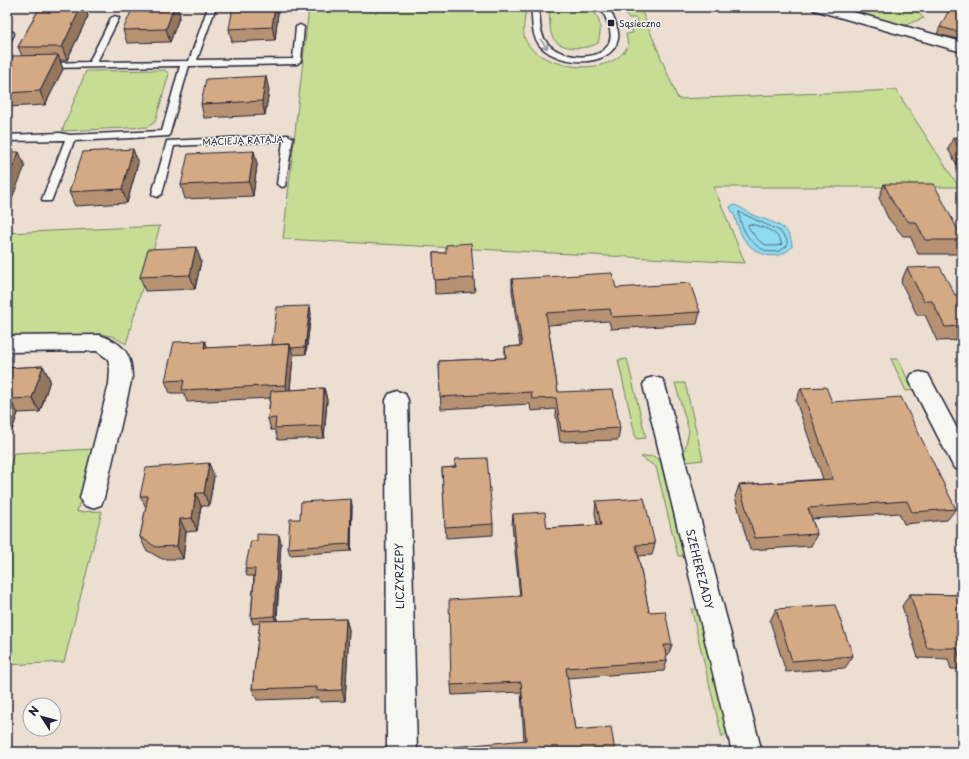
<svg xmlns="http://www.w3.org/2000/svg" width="969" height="759" font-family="'Playpen Sans',sans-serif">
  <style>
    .green { fill: #c6dd93; stroke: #748067 }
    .water { fill: #90dbf0; stroke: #6491a8 }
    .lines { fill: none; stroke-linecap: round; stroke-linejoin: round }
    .shore { stroke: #4e6c83; stroke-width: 1 }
    .lane-casing { stroke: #22223b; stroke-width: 3 }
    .street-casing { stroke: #22223b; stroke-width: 3 }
    .lane { fill: #f6f6f2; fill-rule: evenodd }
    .street { fill: #f6f6f2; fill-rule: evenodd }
    .wall { fill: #b69272; stroke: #22223b }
    .shaded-wall { fill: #94775d; stroke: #22223b }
    .building { fill: #d4aa85; stroke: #22223b }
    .oneway { stroke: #9797a0 }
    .poi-dot { fill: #22223b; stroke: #f6f6f2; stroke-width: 1.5 }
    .labels { text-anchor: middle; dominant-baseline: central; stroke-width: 3; stroke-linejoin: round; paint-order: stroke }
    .far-poi-label { font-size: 9px; fill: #22223b; stroke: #f6f6f2; text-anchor: start }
    .far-street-label { font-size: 9px; fill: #22223b; stroke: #f6f6f2 }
    .street-label { font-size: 11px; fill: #22223b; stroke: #f6f6f2 }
  </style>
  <rect width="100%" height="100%" fill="#ecdfd1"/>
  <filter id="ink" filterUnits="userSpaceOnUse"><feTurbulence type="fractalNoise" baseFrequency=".025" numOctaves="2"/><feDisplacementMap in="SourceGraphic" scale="8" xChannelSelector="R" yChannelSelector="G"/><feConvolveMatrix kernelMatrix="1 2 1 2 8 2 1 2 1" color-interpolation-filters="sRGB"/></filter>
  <g filter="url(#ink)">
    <path class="green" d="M309,7H523L526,9C525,17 522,32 525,39C537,69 613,80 628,45L626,34L633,33L631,26H639L636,18H628L626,13H619L618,7H640L678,99L896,90L959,187H714L745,263L283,239Z
      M549,7H591C601,20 602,28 598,43C587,50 558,51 552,36C549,28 550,16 549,7Z
      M831,7H912L924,18L900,27Z
      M165,70L169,74L155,122L148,127L62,131L86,71Z
      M160,226L126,344L112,336L99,334L7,338V233Z
      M627,359L646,438L636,439L618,360Z
      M891,359H898L913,390L906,391Z
      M675,383H685L703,460L687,462L684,453L689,431Z
      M94,449L77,512L102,511L64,662L7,665V474L14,453Z
      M653,456L660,460L685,556H678L656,467L641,457Z
      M691,608L700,612L728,731L722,737Z"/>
    <path class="water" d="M733,205C741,206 746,212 753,215C769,222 792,224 792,247C775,264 753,254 742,236C738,229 737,222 734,215C733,212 731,211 730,207Z"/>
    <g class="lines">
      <path class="shore" d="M739,212L780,231L787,240V246C785,247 782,250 779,251C758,257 739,230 739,212Z
        M749,224C763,227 777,230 782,244C766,251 755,239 748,226Z"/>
      <g class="lane-casing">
        <path id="lane" d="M208,7H216L197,60L293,59L296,27L300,25L304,27L301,61L297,64L189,66L169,136L74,141L52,199L51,201H43L42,199L65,140L7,141V135L60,133L70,135L162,131L180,66L46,68L43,67L42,65L43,63L89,62L111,18L115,16L119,18L97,62L189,61Z
          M531,7H539C540,18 539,31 545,40C556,59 604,65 610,40C613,29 604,16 601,7H609C612,16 620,29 618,39C611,71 552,65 538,43C531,33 533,19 531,7Z
          M7,32H13L14,34L10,42H7Z
          M288,135L293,138L285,186L282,187L277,184L283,141L174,146L162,194L157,197L152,194L167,141Z"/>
      </g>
      <g class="street-casing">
        <path id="street" d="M812,7H835L962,42V52L814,10Z
          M99,335C121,342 132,352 132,377L104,498L101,505L92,508L83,505L80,498L109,384L110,370L108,359L97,351L7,352V336Z
          M920,372L928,374L962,438V471L954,468L909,380L912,374Z
          M654,377L662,379L665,385L762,752H732L643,385L646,379Z
          M397,391L405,394L408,400L417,752H387L386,400L389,394Z"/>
      </g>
      <use href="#lane" class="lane"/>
      <use href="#street" class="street"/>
    </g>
    <path class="wall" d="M40,7H85L88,16L67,60H60L63,69L45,105L7,107V67L22,56L18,47Z
      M962,7V40L937,34L940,27Z
      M278,13L275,40L232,42L229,29Z
      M180,15L170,42L127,43L123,30Z
      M269,90L265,115L204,118L201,104Z
      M953,138H962V174L948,149Z
      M254,151L257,165L253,196L185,199L181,185Z
      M138,163L127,203L75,206L69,192Z
      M884,184L962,240V242L956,254H918L910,236H903L888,218L879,198Z
      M433,253H446L474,278L475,292L435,294Z
      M201,261L195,289L145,291L140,277Z
      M907,268L955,295H962V340L937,341L925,315H917L901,282Z
      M512,279L616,288L700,312L697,324L611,329L609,321L548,325L558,392L620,428L618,440L560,442L555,409L531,411L530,404L441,409L439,361L505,358V347L520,346L512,291Z
      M311,313L306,354L292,355L293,357L290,390L324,388L327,400L324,438L278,440L275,430H271L268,419L270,398L187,402L184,393H170L165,381L205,341L208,348L272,345Z
      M43,366L50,380L40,412L18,413L12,430L7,431V368Z
      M801,388L832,402L956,509L947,520L904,524L899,513L812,519L817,534L811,546L750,550L735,497L739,485L823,479L796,401Z
      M455,459L493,524V535L446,538L442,468L455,467Z
      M214,476L209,506H201L197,531L186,532L183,559H162L146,550L140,537L146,507L140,496Z
      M596,501L655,544L652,555L638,556L649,612L672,645L668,655H666L667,661L664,671L567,678L575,730L524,740L521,692L452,695L451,685L520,596L512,525L513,514L547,528L597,525L595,513Z
      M352,505L351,551L290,555L288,548L300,519Z
      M281,542L277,621L346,619L349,630L345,701L320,702L319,698L257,700L252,689L260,623L253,624L251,618L254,576H247L245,569Z
      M910,594L962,595V669H951L948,659L918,658L902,606Z
      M776,609L853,656L845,668L786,672L770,621Z"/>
    <path class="shaded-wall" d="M81,7H85L88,16L67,60L62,47Z
      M174,7H177L180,15L170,42L166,29Z
      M275,7H277L278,13L275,40L272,27Z
      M58,55L63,69L45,105L40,91Z
      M266,76L269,90L265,115L262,101Z
      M133,149L138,163L127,203L122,189Z
      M254,151L257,165L253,196L249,182Z
      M19,152L25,166L9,206L7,202V180Z
      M196,247L201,261L195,289L190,275Z
      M310,306L311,313L306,354L305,347Z
      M205,341L209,353L204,348Z
      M290,344L293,357L289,398L286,385Z
      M43,366L50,380L40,412L32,398Z
      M324,388L327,400L324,438L322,426Z
      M9,399L18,413L12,430L7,423V406Z
      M209,463L214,476L209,506L204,493Z
      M196,493L201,506L197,531L192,518Z
      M351,499L352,505L351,551L350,544Z
      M180,519L186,532L183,559L177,546Z
      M279,535L281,542L276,622L274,616Z
      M346,619L349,630L345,701L342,690Z"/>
    <path class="building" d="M40,7H81L62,47H18Z
      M133,7H174L166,29L123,30Z
      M233,7H275L272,27L229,29Z
      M953,7H962V33L940,27L948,12Z
      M58,55L40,91L7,93V67L13,56Z
      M266,76L262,101L201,104L206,79Z
      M953,138H962V153Z
      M133,149L122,189L69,192L83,152Z
      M254,151L249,182L181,185L188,154Z
      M7,152H19L7,180Z
      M884,184H934L962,238V240H925L916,222H909L894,204Z
      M471,243L474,278L434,280L433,253H446V245Z
      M196,247L190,275L140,277L148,249Z
      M940,267L955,295H962V326L945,327L932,301H924L907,268Z
      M612,273L616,288L690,283L700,312L612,317L610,309L546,313L558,392L613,390L620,428L561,431L556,398L532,399L531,392L440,397L439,361L506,358L505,347L522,346L512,279Z
      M310,306L305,347L291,348L290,344L272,345L277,307Z
      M205,341L204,348L290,344L286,385L182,390L184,380L165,381L174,342Z
      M43,366L32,398L9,399L7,406V368Z
      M826,387L832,402L901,397L956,509L912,512L907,501L808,508L817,534L755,538L739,485L833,479L801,388Z
      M324,388L322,426L275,428L276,418L268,419L271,391Z
      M487,458L493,524L445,527L442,468L456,467L455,459Z
      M209,463L204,493H196L192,518L180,519L177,546L156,547L140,537L148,496H140L146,468Z
      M644,498L655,544L636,545L649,612L665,611L672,645H664L667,661L566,668L575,730L611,727L615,752H453V747L526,740L521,682L451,685L449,600L521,596L513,514L545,512L547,528L601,525L596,501Z
      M351,499L350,544L288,548L290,519H300L301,502Z
      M257,534L279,535L274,616L251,618L255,569H245L251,541H257Z
      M910,594L962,595V658H960L957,648H927Z
      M835,605L853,656L792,661L776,609Z
      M346,619L342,690L317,691V687L252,689L260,621Z"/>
    <defs><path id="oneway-shaft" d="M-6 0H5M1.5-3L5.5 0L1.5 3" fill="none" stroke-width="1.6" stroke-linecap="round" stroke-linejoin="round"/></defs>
    <use class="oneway" href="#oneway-shaft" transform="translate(544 44) rotate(52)"/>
  </g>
  <rect class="poi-dot" x="607" y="19" width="8" height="8" rx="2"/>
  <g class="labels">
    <g class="far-poi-label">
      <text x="619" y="23">Sąsieczno</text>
    </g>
    <g class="far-street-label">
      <text transform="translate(243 140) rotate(-2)">MACIEJA RATAJA</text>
    </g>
    <g class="street-label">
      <text transform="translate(700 569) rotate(76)">SZEHEREZADY</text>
      <text transform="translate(399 576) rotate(-91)">LICZYRZEPY</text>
    </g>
  </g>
  <rect width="969" height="759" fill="none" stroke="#f6f6f2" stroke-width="24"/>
  <rect x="12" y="12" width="945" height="735" fill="none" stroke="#22223b" stroke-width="1.5" filter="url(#ink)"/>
  <g transform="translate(42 717) rotate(306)"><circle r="19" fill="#f6f6f2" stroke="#a1a1a9"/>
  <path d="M0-3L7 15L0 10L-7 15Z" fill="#22223b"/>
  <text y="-6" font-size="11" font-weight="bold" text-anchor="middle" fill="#22223b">N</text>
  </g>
</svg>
